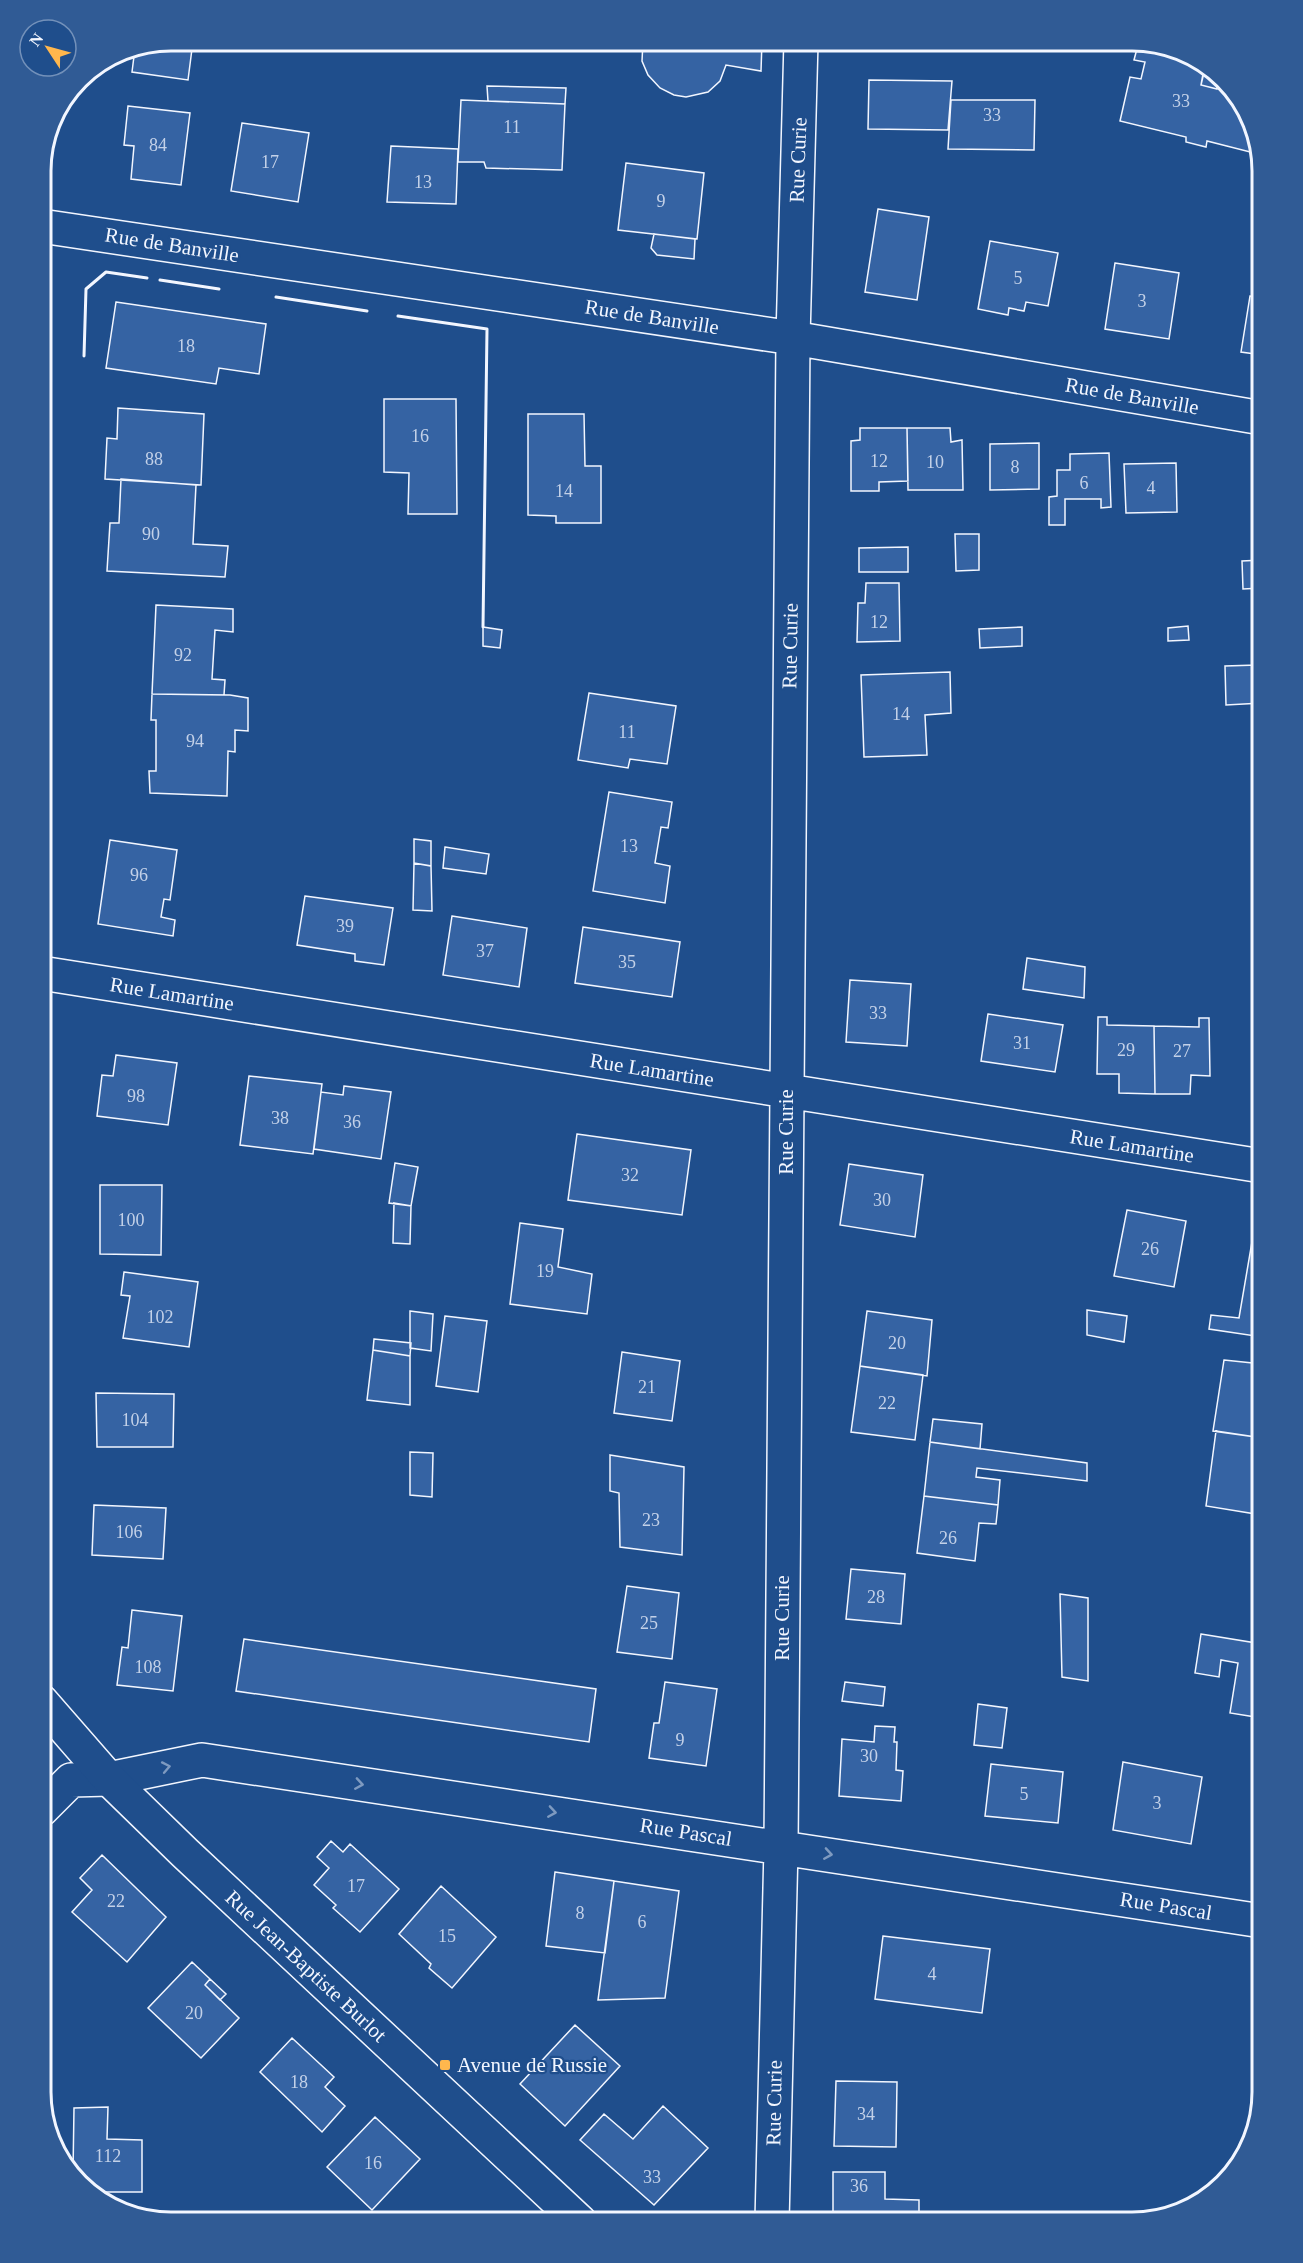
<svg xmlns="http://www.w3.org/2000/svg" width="1303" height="2263" font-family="Georgia,serif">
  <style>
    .building { fill: #3563a3; stroke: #f2f6ff; stroke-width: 1.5 }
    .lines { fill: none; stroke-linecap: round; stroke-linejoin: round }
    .minor-casing { stroke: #f2f6ff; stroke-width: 36 }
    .tertiary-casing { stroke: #f2f6ff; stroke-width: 36 }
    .minor { stroke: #1f4e8c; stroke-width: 33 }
    .tertiary { stroke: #1f4e8c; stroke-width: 33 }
    .wall { stroke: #f2f6ff; stroke-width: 3 }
    .oneway { stroke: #7e9ac0 }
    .poi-dot { fill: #ffb74d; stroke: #1f4e8c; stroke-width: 2 }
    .labels { text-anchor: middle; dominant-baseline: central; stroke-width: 4.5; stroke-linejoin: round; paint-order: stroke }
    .number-label { font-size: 18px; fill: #c3d1e8 }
    .street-label { font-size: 21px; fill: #f2f6ff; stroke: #1f4e8c }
    .poi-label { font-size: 21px; fill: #f2f6ff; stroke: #1f4e8c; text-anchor: start }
    .rim { fill: none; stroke: #f2f6ff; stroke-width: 3 }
  </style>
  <rect width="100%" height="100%" fill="#1f4e8c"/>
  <path class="building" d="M171,40L193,41L188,80L132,72L135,48Z
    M643,41H762L761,71L726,65L720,81L708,92L686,97L674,95L660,88L648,75L642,61Z
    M1139,41L1205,63L1201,85L1217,89L1219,79L1249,114L1258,154L1207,141L1206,147L1186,142V137L1120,121L1130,77L1141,79L1145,62L1134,60Z
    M1206,64L1219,79L1217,89L1201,85Z
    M869,80L952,81L948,130L868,129Z
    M487,86L566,88L565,104L488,101Z
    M461,100L565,104L562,170L486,168L484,162H458Z
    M951,100H1035L1034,150L948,149Z
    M128,106L190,113L181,185L131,179L134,146L124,145Z
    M242,123L309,133L298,202L231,191Z
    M391,146L458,149L456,204L387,202Z
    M626,163L704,173L697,239L618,230Z
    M878,209L929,217L917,300L865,292Z
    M654,234L695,239L694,259L657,255L651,248Z
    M990,241L1058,253L1048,306L1026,302L1024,311L1009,308L1008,315L978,309Z
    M1115,263L1179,273L1169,339L1105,329Z
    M1250,296L1262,298V355L1241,352Z
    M116,302L266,324L259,374L219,368L216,384L106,368Z
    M384,399H456L457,514H408L409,473L384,472Z
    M118,408L204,414L201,485L105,479L107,438L117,439Z
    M528,414H584L585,466H601V523H556V516L528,515Z
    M860,428H907L908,481L879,482V491H851V441L860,440Z
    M907,428H950L951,442L962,440L963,490H908Z
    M1039,443V489L990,490V444Z
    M1109,453L1111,507L1101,508V499H1065V525H1049V497L1057,496V470H1070V454Z
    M1176,463L1177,512L1126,513L1124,464Z
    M121,479L196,485L193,544L228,546L225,577L107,571L110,523H119Z
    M1253,487H1262V540H1254Z
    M955,534H979V570L956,571Z
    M908,547V572H859V548Z
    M1262,560V588L1243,589L1242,561Z
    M866,583H899L900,641L857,642L858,603H865Z
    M156,605L233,609V632L215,630L212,679L225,680L224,695L152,694Z
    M1188,626L1189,640L1168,641V628Z
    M483,627L502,630L500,648L483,646Z
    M1022,627V646L980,648L979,629Z
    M1256,661H1262V703L1226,705L1225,666L1257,665Z
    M950,672L951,713L925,715L927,755L864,757L861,675Z
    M589,693L676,706L667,764L630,759L628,768L578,760Z
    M152,694L230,695L248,698V731L235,730V752L228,751L227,796L150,793L149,771H156V720H151Z
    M1255,716H1262V728L1255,729Z
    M609,792L672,802L668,828L661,827L655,863L670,866L665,903L593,891Z
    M414,839L431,841V866L414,863Z
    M110,840L177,850L170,900L164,899L161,917L175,920L173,936L98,924Z
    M445,847L489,854L486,874L443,868Z
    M414,863L431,866L432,911L413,910Z
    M305,896L393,908L384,965L355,961V954L297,945Z
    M452,916L527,928L519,987L443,975Z
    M583,927L680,942L672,997L575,983Z
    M1027,958L1085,967L1084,998L1023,989Z
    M850,980L911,984L907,1046L846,1042Z
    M988,1014L1063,1025L1055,1072L981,1061Z
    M1098,1017H1107V1025L1154,1026L1155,1094L1119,1093V1074H1097Z
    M1199,1018H1209L1210,1076L1191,1075L1190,1094H1155L1154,1026L1199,1027Z
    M116,1055L177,1063L168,1125L97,1116L102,1075L113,1076Z
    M249,1076L322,1084L313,1154L240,1145Z
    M344,1086L391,1092L381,1159L314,1149L321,1092L343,1095Z
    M577,1134L691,1150L682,1215L568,1200Z
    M395,1163L418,1167L411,1206L389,1203Z
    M849,1164L923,1175L915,1237L840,1225Z
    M100,1185H162L161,1255L100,1254Z
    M394,1203L411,1206L410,1244L393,1243Z
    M1127,1210L1186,1221L1174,1287L1114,1276Z
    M520,1223L563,1229L558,1267L592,1274L587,1314L510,1304Z
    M1254,1230L1262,1232V1337L1209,1329L1211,1315L1239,1318Z
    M124,1272L198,1282L189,1347L123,1338L130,1296L121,1295Z
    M1087,1310L1127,1316L1124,1342L1087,1335Z
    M410,1311L433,1314L431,1351L410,1348Z
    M867,1311L932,1320L927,1376L860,1366Z
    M445,1316L487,1321L478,1392L436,1386Z
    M374,1339L411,1343L410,1356L373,1350Z
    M373,1350L410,1356V1405L367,1400Z
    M622,1352L680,1361L672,1421L614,1413Z
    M1224,1360L1262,1364V1438L1213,1431Z
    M860,1366L923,1375L915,1440L851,1432Z
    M96,1393L174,1394L173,1447H97Z
    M933,1419L982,1424L980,1449L930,1442Z
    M1216,1431L1262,1438V1515L1206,1506Z
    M930,1442L1087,1463V1481L977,1468L976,1477L1000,1480L998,1505L924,1496Z
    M410,1452L433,1453L432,1497L410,1495Z
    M610,1455L684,1467L682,1555L620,1547L619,1493L610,1491Z
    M924,1496L998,1505L996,1524L979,1523L975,1561L917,1553Z
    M94,1505L166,1508L163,1559L92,1555Z
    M851,1569L905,1574L901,1624L846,1619Z
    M1262,1581V1644L1254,1642Z
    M627,1586L679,1593L672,1659L617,1652Z
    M1060,1594L1088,1598V1681L1062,1677Z
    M132,1610L182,1616L173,1691L117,1685L122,1647L128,1648Z
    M1201,1634L1262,1644V1718L1230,1713L1238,1663L1221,1660L1219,1677L1195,1673Z
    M244,1639L596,1689L589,1742L236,1691Z
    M665,1682L717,1689L706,1766L649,1758L654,1723H659Z
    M845,1682L885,1687L883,1706L842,1701Z
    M978,1704L1007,1708L1002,1748L974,1745Z
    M875,1726L895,1727L894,1742H897L896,1770L903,1771L901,1801L839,1796L842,1739L874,1742Z
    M1123,1762L1202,1777L1191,1844L1113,1830Z
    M991,1764L1063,1772L1058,1823L985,1816Z
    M1262,1792V1855L1253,1853Z
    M331,1841L343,1852L350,1844L399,1889L360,1932L333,1908L336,1905L314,1885L329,1868L317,1857Z
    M102,1855L166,1917L127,1962L72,1912L92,1890L80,1878Z
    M555,1872L614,1881L605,1953L546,1946Z
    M614,1881L679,1891L665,1998L598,2000Z
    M441,1886L496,1937L452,1988L429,1968L431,1964L399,1934Z
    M883,1936L990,1949L982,2013L875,1999Z
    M192,1962L210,1979L205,1985L239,2018L201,2058L148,2008Z
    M210,1979L226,1994L220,2000L205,1985Z
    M575,2025L620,2066L565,2126L520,2084Z
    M292,2038L334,2077L325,2087L345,2106L322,2132L260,2072Z
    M1259,2061H1262V2092L1259,2103Z
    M836,2081L897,2082L896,2147L834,2146Z
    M663,2106L708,2148L654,2205L580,2140L604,2114L633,2139Z
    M108,2107L107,2139L142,2140V2192H91L73,2172L74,2108Z
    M375,2117L420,2159L372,2210L327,2167Z
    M833,2172H885V2199L919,2200V2222H833Z
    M998,2216H1041V2222H999Z"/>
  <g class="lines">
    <g class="minor-casing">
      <path id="minor" d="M41,226L793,338L1262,418
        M41,973L1262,1166
        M41,1810L71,1780L109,1779L202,1760L1262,1921
        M772,2222L781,1847L793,338L801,41"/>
    </g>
    <g class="tertiary-casing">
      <path id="tertiary" d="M41,1701L109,1779L185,1853L580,2222"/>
    </g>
    <use href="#minor" class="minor"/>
    <use href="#tertiary" class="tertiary"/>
    <path class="wall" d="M160,280L219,289
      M276,297L367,311
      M398,316L487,329L483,627
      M84,356L86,289L106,272L147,278"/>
  </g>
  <defs><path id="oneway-chevron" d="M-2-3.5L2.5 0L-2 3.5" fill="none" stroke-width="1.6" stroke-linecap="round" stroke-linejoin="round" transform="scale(1.5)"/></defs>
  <g class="oneway">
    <use href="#oneway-chevron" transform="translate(166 1767) rotate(-11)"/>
    <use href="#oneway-chevron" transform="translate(359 1784) rotate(9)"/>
    <use href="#oneway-chevron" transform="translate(552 1812) rotate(9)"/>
    <use href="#oneway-chevron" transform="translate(828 1854) rotate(9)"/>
  </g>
  <rect class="poi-dot" x="439" y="2059" width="12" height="12" rx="3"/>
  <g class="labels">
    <g class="number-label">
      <text x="1181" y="101">33</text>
      <text x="992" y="115">33</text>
      <text x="512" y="127">11</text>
      <text x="158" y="145">84</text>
      <text x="270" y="162">17</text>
      <text x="423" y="182">13</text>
      <text x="661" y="201">9</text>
      <text x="1018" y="278">5</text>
      <text x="1142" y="301">3</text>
      <text x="186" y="346">18</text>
      <text x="420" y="436">16</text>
      <text x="154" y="459">88</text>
      <text x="879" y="461">12</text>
      <text x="935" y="462">10</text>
      <text x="1015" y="467">8</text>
      <text x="1084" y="483">6</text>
      <text x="1151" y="488">4</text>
      <text x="564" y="491">14</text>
      <text x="151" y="534">90</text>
      <text x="879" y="622">12</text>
      <text x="183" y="655">92</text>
      <text x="901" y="714">14</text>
      <text x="627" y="732">11</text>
      <text x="195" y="741">94</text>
      <text x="629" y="846">13</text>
      <text x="139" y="875">96</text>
      <text x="345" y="926">39</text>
      <text x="485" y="951">37</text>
      <text x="627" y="962">35</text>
      <text x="878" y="1013">33</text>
      <text x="1022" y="1043">31</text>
      <text x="1126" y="1050">29</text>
      <text x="1182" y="1051">27</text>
      <text x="136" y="1096">98</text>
      <text x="280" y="1118">38</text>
      <text x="352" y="1122">36</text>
      <text x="630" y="1175">32</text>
      <text x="882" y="1200">30</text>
      <text x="131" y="1220">100</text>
      <text x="1150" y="1249">26</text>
      <text x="545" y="1271">19</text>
      <text x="160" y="1317">102</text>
      <text x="897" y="1343">20</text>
      <text x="647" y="1387">21</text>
      <text x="887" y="1403">22</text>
      <text x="135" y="1420">104</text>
      <text x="651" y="1520">23</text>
      <text x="129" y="1532">106</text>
      <text x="948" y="1538">26</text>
      <text x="876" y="1597">28</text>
      <text x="649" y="1623">25</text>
      <text x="148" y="1667">108</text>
      <text x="680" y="1740">9</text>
      <text x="869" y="1756">30</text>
      <text x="1024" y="1794">5</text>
      <text x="1157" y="1803">3</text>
      <text x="356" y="1886">17</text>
      <text x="116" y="1901">22</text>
      <text x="580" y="1913">8</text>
      <text x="642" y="1922">6</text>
      <text x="447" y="1936">15</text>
      <text x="932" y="1974">4</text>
      <text x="194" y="2013">20</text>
      <text x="299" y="2082">18</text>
      <text x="866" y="2114">34</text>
      <text x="108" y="2156">112</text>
      <text x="373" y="2163">16</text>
      <text x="652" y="2177">33</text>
      <text x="859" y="2186">36</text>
    </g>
    <g class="street-label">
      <text transform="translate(798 160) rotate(-88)">Rue Curie</text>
      <text transform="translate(172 245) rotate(9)">Rue de Banville</text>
      <text transform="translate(652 317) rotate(9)">Rue de Banville</text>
      <text transform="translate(1132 396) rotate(10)">Rue de Banville</text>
      <text transform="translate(790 646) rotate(-89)">Rue Curie</text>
      <text transform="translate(172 994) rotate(9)">Rue Lamartine</text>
      <text transform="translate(652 1070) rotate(9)">Rue Lamartine</text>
      <text transform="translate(786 1132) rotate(-90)">Rue Curie</text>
      <text transform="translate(1132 1146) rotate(9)">Rue Lamartine</text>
      <text transform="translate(782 1618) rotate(-90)">Rue Curie</text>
      <text transform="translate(686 1832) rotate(9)">Rue Pascal</text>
      <text transform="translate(1166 1906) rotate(9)">Rue Pascal</text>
      <text transform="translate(306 1966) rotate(43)">Rue Jean-Baptiste Burlot</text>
      <text transform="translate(774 2103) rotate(-89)">Rue Curie</text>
    </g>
    <g class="poi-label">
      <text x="457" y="2065">Avenue de Russie</text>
    </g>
  </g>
  <path d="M0 0H1303V2263H0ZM171 51H1132A120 120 0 0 1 1252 171V2092A120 120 0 0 1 1132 2212H171A120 120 0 0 1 51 2092V171A120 120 0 0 1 171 51Z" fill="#305b95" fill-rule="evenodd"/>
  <path class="rim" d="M171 51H1132A120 120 0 0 1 1252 171V2092A120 120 0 0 1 1132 2212H171A120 120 0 0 1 51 2092V171A120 120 0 0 1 171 51Z"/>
  <g transform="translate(48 48) rotate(306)"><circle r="28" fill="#1f4e8c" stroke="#7391ba" stroke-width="1.5"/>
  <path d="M0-4.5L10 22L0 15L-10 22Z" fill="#ffb74d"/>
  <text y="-9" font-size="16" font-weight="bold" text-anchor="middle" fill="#f2f6ff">N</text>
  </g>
</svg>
